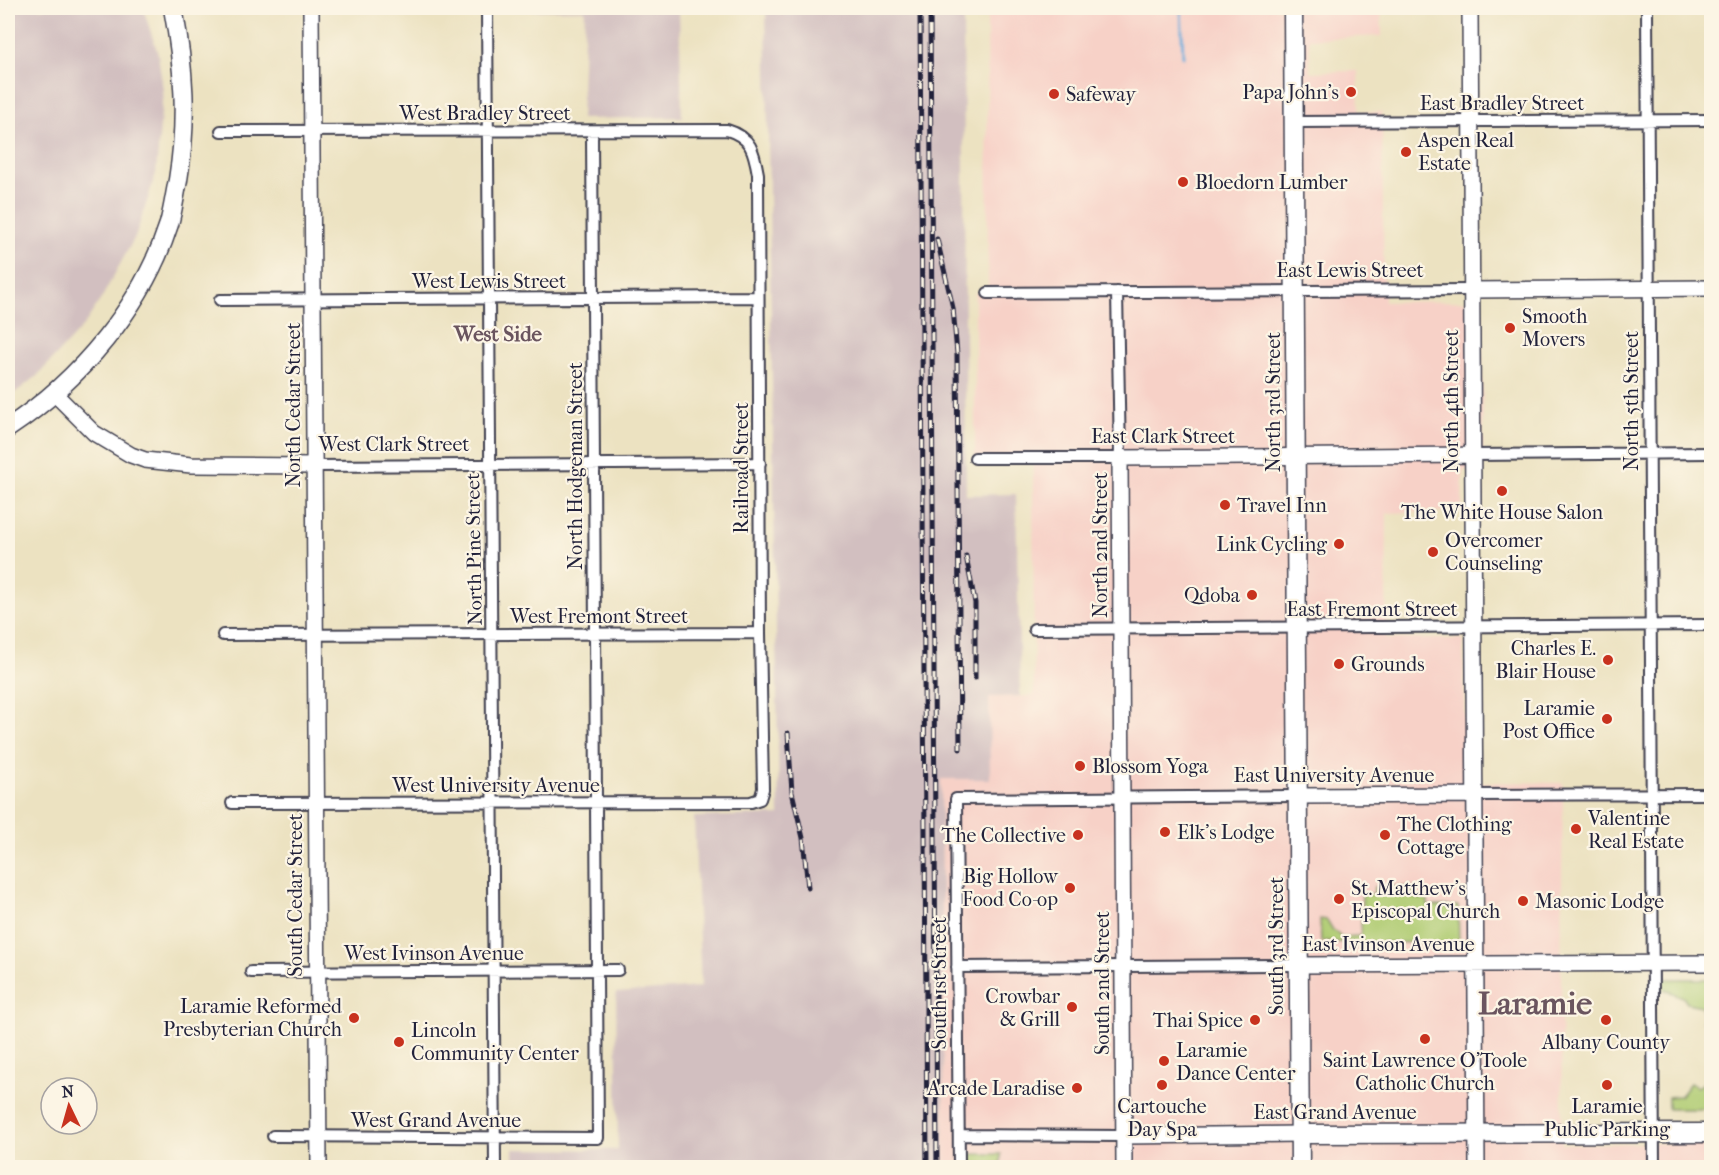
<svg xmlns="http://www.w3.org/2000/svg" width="1719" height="1175" font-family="'IM FELL French Canon',serif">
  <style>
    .built { fill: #f7d1c7 }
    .industrial { fill: #d2bfc0 }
    .green { fill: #b0cc73; stroke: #697757; stroke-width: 1.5 }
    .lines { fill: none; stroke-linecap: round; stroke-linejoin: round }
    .stream { stroke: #66abdc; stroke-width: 3 }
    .street-casing { stroke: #403f4f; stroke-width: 14 }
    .secondary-casing { stroke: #403f4f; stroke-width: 18 }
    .primary-casing { stroke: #403f4f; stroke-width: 21 }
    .street { stroke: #fff; stroke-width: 10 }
    .secondary { stroke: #fff; stroke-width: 15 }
    .primary { stroke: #fff; stroke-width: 18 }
    .rail-casing { stroke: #22223b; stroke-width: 5 }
    .rail { stroke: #fcf5e5; stroke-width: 3; stroke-dasharray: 9; stroke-linecap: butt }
    .poi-dot { fill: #c8321e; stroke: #fcf5e5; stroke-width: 2 }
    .labels { text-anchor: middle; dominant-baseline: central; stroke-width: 4.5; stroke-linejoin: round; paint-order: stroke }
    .poi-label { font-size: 20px; fill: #22223b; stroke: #fcf5e5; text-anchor: start }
    .street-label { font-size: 20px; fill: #22223b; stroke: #fcf5e5 }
    .neighbourhood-label { font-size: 21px; font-weight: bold; fill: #6a555f; stroke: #fcf5e5 }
    .town-label { font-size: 32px; font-weight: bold; fill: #6a555f; stroke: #fcf5e5 }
  </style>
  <rect width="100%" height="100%" fill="#fcf5e5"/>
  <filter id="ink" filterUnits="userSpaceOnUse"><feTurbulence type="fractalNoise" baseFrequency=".0167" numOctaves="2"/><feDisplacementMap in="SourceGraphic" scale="12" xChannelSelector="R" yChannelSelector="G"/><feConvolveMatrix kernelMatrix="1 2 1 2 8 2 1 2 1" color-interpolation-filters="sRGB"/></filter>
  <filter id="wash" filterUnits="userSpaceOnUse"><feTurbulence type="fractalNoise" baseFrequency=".008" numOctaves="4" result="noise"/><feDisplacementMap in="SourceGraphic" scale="24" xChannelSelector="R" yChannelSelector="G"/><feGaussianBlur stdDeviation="1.35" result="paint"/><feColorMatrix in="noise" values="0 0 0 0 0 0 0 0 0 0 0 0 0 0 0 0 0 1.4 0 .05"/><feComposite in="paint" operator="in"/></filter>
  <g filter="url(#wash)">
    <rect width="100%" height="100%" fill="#ece2c1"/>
    <path class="built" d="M987,8H1381L1382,36L1309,39L1310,72L1358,71L1359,112H1382L1384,302L1482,301L1483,470H1463L1462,511L1387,513L1386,639H1463L1465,782L1563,783L1561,975L1562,1144L1711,1143V1167H944L941,779H989V697L1034,696L1033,458H975V293L988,292Z"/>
    <path class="industrial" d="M8,8H143L158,54L163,90L156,173L136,235L101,299L84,325L37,376L8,398Z
      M492,8H679L682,117L581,119L585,10L492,11Z
      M766,8H963L966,495L1016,494L1020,696L989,697L990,779H941L944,1167H514V1149L618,1150L616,993L701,987L694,817L779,815Z"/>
    <path class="green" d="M1374,887H1413L1414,898L1428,899V906H1458L1459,943L1321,942L1320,919L1327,920L1333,930L1341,937L1361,936L1362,894H1374Z
      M1661,979H1711V1021H1703L1702,1006L1687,1003L1683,997L1661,988Z
      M1706,1068L1711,1069V1109H1668V1097L1680,1096L1690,1083L1698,1087L1705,1082Z
      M967,1154H1001V1167H967Z"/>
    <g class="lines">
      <path class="stream" d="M1181,8L1183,57"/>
    </g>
  </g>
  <g filter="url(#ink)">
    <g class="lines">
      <g class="street-casing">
        <path id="street" d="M487,8L495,1168
          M1647,8L1654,1168
          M1294,122L1712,120
          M221,131L727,130C751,137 754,151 758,174L760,633L763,789L760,799L751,802L232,803
          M988,293L1472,290
          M220,300L757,297
          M1472,455L1712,453
          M975,458H1120L1117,292
          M314,466L760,463
          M1034,629L1712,625
          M223,635L760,633
          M1475,795L1712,794
          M957,967L1298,965
          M251,972L618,970
          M959,1135L1124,1136
          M273,1136L598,1138L592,131
          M959,1168L956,799L1297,796"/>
      </g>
      <g class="secondary-casing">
        <path id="secondary" d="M311,8L319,1168
          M1470,8L1477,1168
          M1472,290L1712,288
          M54,393L94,433L131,455L145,460L191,465L314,466
          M1297,796L1475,795
          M1298,965L1712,963
          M1124,1136L1299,1134
          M1124,1168L1120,458L1472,455"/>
      </g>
      <g class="primary-casing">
        <path id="primary" d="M1293,8L1300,1168
          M8,428C79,381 143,306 169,224C173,210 175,194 178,180C188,119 184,67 173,8
          M1299,1134L1712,1133"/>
      </g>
      <use href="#street" class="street"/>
      <use href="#secondary" class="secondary"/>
      <use href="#primary" class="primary"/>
      <g class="rail-casing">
        <path id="rail" d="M920,8L927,1168
          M930,8L937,1168
          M937,239L953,308L957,354L960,749
          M966,556L975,603V678
          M788,733L792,792L803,838L808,888"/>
      </g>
      <use href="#rail" class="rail"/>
    </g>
  </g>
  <g class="poi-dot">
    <circle cx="1351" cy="92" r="6"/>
    <circle cx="1054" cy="94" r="6"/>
    <circle cx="1406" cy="152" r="6"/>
    <circle cx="1183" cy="182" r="6"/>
    <circle cx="1510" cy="328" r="6"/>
    <circle cx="1502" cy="491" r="6"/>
    <circle cx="1225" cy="505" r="6"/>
    <circle cx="1339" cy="544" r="6"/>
    <circle cx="1433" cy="552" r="6"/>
    <circle cx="1252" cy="595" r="6"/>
    <circle cx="1608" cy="660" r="6"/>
    <circle cx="1339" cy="664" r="6"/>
    <circle cx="1607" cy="719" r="6"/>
    <circle cx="1080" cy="766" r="6"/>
    <circle cx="1576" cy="829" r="6"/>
    <circle cx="1165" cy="832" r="6"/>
    <circle cx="1078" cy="835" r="6"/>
    <circle cx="1385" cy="835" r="6"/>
    <circle cx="1070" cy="888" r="6"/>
    <circle cx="1339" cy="899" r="6"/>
    <circle cx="1523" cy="901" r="6"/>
    <circle cx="1072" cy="1007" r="6"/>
    <circle cx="354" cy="1018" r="6"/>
    <circle cx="1255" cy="1020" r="6"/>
    <circle cx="1606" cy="1020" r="6"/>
    <circle cx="1425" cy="1039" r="6"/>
    <circle cx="399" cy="1042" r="6"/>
    <circle cx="1164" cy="1061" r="6"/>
    <circle cx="1162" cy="1085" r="6"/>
    <circle cx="1607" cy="1085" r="6"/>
    <circle cx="1077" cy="1088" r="6"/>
  </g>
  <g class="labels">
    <g class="poi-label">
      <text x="1339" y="92" text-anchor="end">Papa John's</text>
      <text x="1066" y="94">Safeway</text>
      <text x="1418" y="140">Aspen Real<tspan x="1418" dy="23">Estate</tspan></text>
      <text x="1195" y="182">Bloedorn Lumber</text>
      <text x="1522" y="316">Smooth<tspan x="1522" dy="23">Movers</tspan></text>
      <text x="1237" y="505">Travel Inn</text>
      <text x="1502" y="512" text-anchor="middle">The White House Salon</text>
      <text x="1445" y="540">Overcomer<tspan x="1445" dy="23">Counseling</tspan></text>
      <text x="1327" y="544" text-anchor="end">Link Cycling</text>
      <text x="1240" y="595" text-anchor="end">Qdoba</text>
      <text x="1596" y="648" text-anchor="end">Charles E.<tspan x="1596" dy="23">Blair House</tspan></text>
      <text x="1351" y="664">Grounds</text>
      <text x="1595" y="708" text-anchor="end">Laramie<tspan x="1595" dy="23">Post Office</tspan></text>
      <text x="1092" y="766">Blossom Yoga</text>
      <text x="1588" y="818">Valentine<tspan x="1588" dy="23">Real Estate</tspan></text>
      <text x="1397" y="824">The Clothing<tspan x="1397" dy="23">Cottage</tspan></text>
      <text x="1177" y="832">Elk's Lodge</text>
      <text x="1066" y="835" text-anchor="end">The Collective</text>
      <text x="1058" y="876" text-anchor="end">Big Hollow<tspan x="1058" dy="23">Food Co-op</tspan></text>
      <text x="1351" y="888">St. Matthew's<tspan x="1351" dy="23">Episcopal Church</tspan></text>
      <text x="1535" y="901">Masonic Lodge</text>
      <text x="1060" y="996" text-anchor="end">Crowbar<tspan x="1060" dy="23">&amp; Grill</tspan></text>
      <text x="342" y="1006" text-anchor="end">Laramie Reformed<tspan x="342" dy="23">Presbyterian Church</tspan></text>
      <text x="1243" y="1020" text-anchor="end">Thai Spice</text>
      <text x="411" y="1030">Lincoln<tspan x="411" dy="23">Community Center</tspan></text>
      <text x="1606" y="1042" text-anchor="middle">Albany County</text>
      <text x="1176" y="1050">Laramie<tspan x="1176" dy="23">Dance Center</tspan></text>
      <text x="1425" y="1060" text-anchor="middle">Saint Lawrence O'Toole<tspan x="1425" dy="23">Catholic Church</tspan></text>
      <text x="1065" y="1088" text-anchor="end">Arcade Laradise</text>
      <text x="1162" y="1106" text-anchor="middle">Cartouche<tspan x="1162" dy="23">Day Spa</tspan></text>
      <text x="1607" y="1106" text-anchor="middle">Laramie<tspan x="1607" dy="23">Public Parking</tspan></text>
    </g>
    <g class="street-label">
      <text x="1502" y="103">East Bradley Street</text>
      <text x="485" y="113">West Bradley Street</text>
      <text x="1350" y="270">East Lewis Street</text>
      <text x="489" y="281">West Lewis Street</text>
      <text transform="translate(1451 401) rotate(-90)">North 4th Street</text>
      <text transform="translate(1631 401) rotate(-90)">North 5th Street</text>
      <text transform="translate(1273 402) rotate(-90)">North 3rd Street</text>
      <text transform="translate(293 405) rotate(-90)">North Cedar Street</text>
      <text x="1163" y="436">East Clark Street</text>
      <text x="394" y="444">West Clark Street</text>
      <text transform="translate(575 466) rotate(-90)">North Hodgeman Street</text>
      <text transform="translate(741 468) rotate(-90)">Railroad Street</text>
      <text transform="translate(1100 545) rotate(-90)">North 2nd Street</text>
      <text transform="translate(474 549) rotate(-91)">North Pine Street</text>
      <text x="1372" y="609">East Fremont Street</text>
      <text x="599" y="616">West Fremont Street</text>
      <text x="1334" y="775">East University Avenue</text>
      <text x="496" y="785">West University Avenue</text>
      <text transform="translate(295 895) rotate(-90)">South Cedar Street</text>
      <text x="1388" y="944">East Ivinson Avenue</text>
      <text transform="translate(1276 946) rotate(-90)">South 3rd Street</text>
      <text x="434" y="953">West Ivinson Avenue</text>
      <text transform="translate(939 983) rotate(-90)">South 1st Street</text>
      <text transform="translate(1102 983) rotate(-90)">South 2nd Street</text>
      <text x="1335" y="1112">East Grand Avenue</text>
      <text x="436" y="1120">West Grand Avenue</text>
    </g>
    <g class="neighbourhood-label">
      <text x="498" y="334">West Side</text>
    </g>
    <g class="town-label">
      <text x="1535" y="1003">Laramie</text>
    </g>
  </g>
  <rect width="1719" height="1175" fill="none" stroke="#fcf5e5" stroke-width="30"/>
  <g transform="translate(69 1106) rotate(355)"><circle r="28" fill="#fcf5e5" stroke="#a5a1a1" stroke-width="1.5"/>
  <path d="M0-4.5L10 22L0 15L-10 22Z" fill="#c8321e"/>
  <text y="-9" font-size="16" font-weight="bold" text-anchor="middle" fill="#22223b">N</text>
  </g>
</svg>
